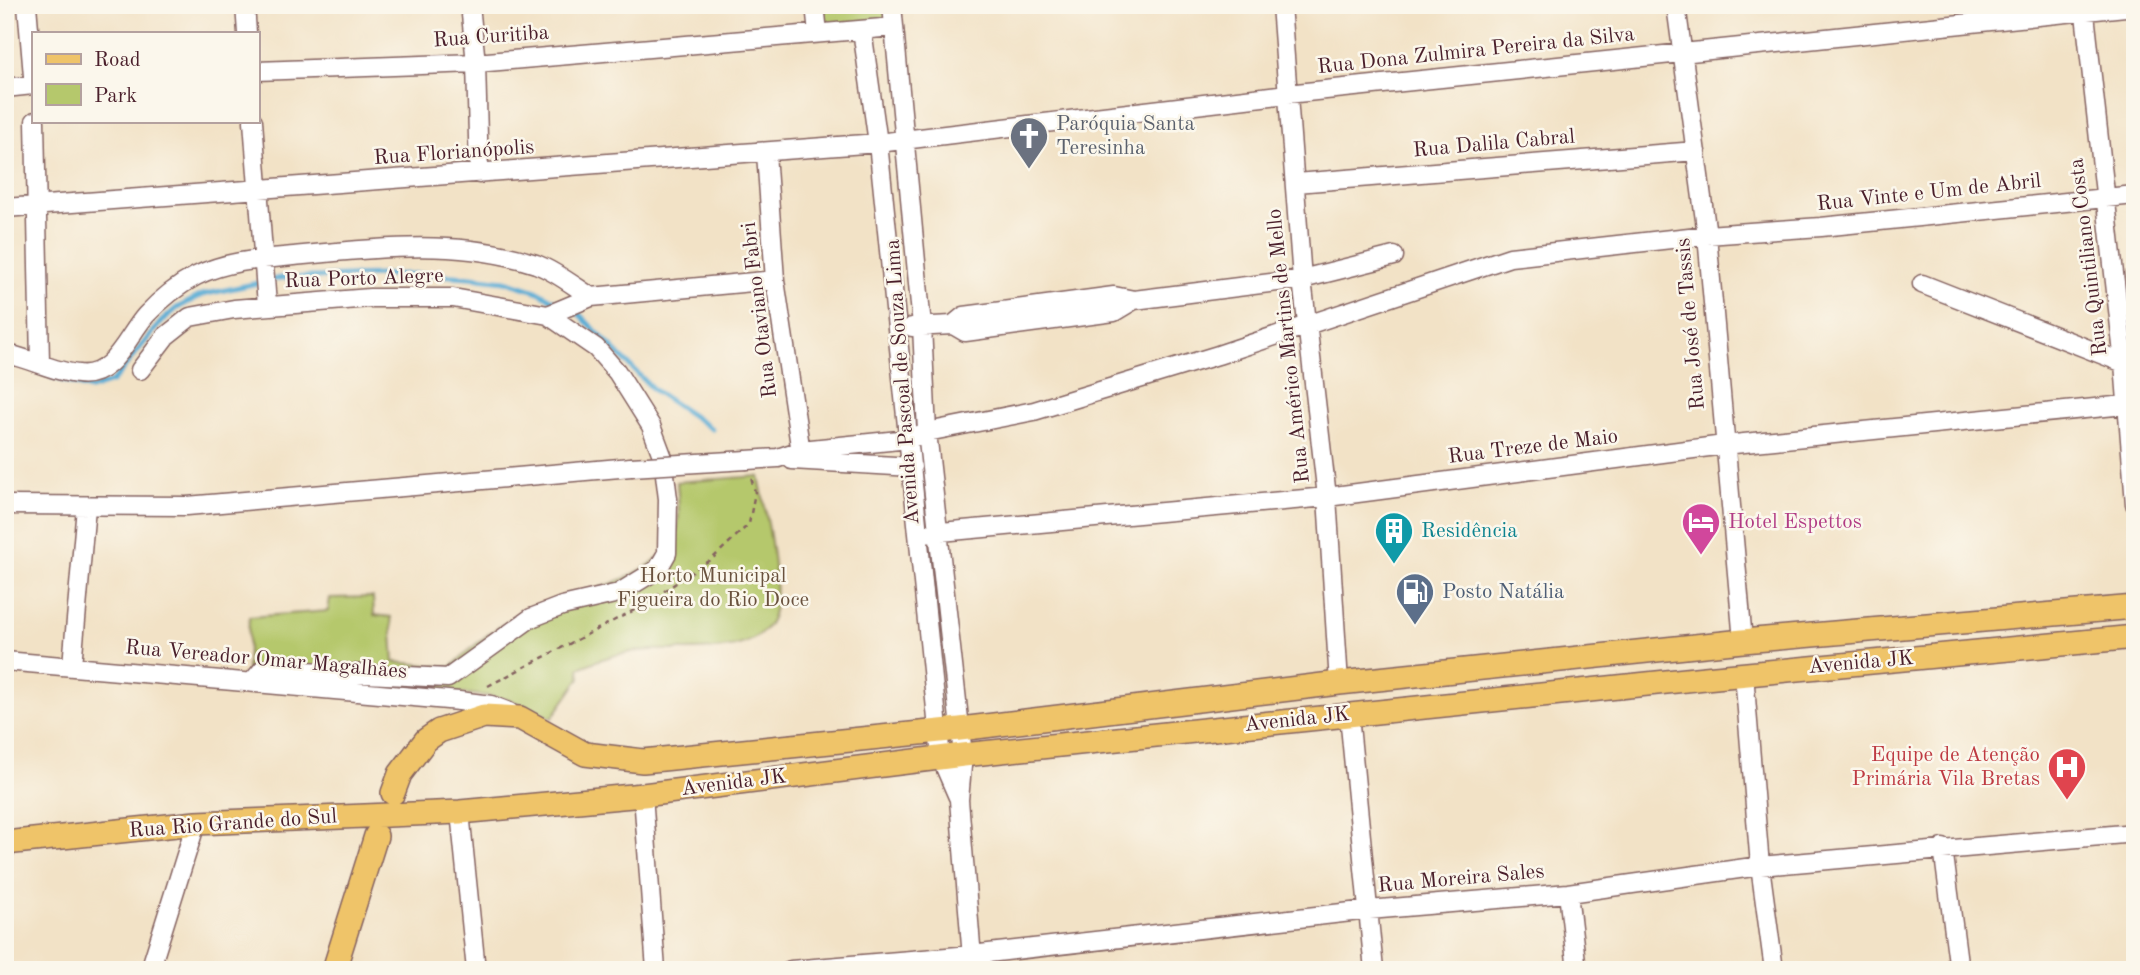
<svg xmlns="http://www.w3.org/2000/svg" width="2140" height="975" font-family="'Old Standard TT',serif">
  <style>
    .green { fill: #b5c86c; stroke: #80744c; stroke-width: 2 }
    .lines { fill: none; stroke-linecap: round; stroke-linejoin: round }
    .stream { stroke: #5aadd5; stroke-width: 5 }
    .minor-casing { stroke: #856361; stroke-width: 21 }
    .major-casing { stroke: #856361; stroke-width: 26 }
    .path { stroke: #856361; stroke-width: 2.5; stroke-dasharray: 5 5; stroke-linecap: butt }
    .minor { stroke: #fff; stroke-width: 18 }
    .major { stroke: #efc469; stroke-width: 23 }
    .minor-bridge-casing { stroke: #856361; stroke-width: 21; stroke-linecap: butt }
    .minor-bridge { stroke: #fff; stroke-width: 18 }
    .labels { text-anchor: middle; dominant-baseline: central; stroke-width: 5; stroke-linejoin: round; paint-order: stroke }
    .street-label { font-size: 21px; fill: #4a1f2b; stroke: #fbf7ec }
    .worship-label { font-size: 21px; fill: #5b616d; stroke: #fbf7ec; text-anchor: start }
    .hotel-label { font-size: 21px; fill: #b23c85; stroke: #fbf7ec; text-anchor: start }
    .culture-label { font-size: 21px; fill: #0d838f; stroke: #fbf7ec; text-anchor: start }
    .park-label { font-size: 21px; fill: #6a523e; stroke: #fbf7ec }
    .service-label { font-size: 21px; fill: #4e5e75; stroke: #fbf7ec; text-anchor: start }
    .health-label { font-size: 21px; fill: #be3a42; stroke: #fbf7ec; text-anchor: end }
  </style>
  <rect width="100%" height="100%" fill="#fbf7ec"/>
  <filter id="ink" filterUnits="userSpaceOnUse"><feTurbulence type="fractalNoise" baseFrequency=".0143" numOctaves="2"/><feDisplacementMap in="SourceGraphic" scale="14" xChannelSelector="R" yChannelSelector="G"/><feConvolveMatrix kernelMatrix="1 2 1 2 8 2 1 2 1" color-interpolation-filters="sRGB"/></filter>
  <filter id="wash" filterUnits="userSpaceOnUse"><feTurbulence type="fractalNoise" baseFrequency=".00686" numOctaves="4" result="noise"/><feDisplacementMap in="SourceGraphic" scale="28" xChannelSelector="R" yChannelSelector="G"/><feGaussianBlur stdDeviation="1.57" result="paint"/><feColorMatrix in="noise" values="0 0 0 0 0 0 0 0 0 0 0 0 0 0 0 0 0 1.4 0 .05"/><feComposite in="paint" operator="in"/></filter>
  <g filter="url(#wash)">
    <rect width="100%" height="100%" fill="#f2e2c6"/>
    <path class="green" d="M823,5H888L889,20L825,25Z
      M759,476C765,509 782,584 773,615C759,660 686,648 651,650C625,651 603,657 579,668L580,678L552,718L511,700L488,696L247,671L249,617L328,611L330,598L373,597L374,615L391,617L394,662L451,667C468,651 486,634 506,623C550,597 647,587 673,540C682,523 678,500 677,482Z"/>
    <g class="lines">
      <path class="stream" d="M571,309L579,314L654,390L712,429
        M52,377L91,389L112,382L161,322L177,308L202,295L281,278L416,274L471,277L505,281L539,292L562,305"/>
    </g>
  </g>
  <g filter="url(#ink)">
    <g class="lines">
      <g class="minor-casing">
        <path id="minor" d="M27,5L33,76
          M245,5L247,33
          M470,5L476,63L479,174
          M815,5L818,33
          M892,5L922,326L927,432L963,755L959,800L973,970
          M1281,5L1302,279L1327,497L1339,683
          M1676,5L1707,235L1743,641
          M2084,5L2124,363L2135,504
          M862,30L878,143L941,758L958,797
          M257,71L476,63L894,27
          M5,88L33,85
          M35,121L40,363
          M253,121L267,305
          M766,153L775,280L802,459
          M1296,183L1696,151
          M5,208L878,143L1287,94L2135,6
          M1922,284L2124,363
          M953,325L964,316L1114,296L1134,300L1302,279L1394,256
          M912,327L953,325L965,332L1114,312L1134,300
          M11,355C33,360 55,372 78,374C113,379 127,336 146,315C161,299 177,286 196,276C226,261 261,259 294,256C374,248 459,238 536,264C555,271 574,286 591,297
          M140,370L166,336L190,317L234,309L370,298H453L548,315L591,297L775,280
          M747,460L778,458L801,450L909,439L927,432L1034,411L1218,355L1510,257L1707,235L1821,227L2135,195
          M792,460L912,467
          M5,505L187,506L631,467
          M919,534L1327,497L1724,445L2135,404
          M5,661L459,701L491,705L509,712
          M72,665L86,507
          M1744,674L1760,866L1774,970
          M252,682L263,669L448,678L531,618L562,606L619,593L658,569L667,553L668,499L663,458L651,426L617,372L596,348L548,315
          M1349,715L1374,970
          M643,795L656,970
          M460,812L476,970
          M1943,848L1959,970
          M1568,893L1577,970
          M150,970L196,823
          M791,970L971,955L1369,910L1568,893L1760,866L2135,833"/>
      </g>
      <g class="major-casing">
        <path id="major" d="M393,793L400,774L426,740L439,731L484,716L520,718L585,754L643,761L960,729L1339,683L1743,641L2135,607
          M5,843L196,823L460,812L643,795L963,755L1705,678L2135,637
          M334,970L376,836"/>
      </g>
      <path class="path" d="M488,686L644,605L714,557L749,524L755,492L751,477"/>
      <use href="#minor" class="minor"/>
      <use href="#major" class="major"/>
      <g class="minor-bridge-casing">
        <path id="minor-bridge" d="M631,467L747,460"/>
      </g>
      <use href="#minor-bridge" class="minor-bridge"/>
    </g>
  </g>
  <defs>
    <g id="church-pin" transform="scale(2.0125)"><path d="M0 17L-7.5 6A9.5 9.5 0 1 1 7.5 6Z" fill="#6b7280" stroke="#fbf7ec"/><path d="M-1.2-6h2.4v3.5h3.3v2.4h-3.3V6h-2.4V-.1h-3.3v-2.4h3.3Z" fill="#fff"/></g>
    <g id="hotel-pin" transform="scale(2.0125)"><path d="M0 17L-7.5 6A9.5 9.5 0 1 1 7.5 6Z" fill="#d1479c" stroke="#fbf7ec"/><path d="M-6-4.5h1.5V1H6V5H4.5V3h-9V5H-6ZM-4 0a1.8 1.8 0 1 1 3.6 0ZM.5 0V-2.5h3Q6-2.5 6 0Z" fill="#fff"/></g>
    <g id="building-pin" transform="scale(2.0125)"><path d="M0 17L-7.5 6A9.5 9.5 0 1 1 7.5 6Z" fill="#0f9aa8" stroke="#fbf7ec"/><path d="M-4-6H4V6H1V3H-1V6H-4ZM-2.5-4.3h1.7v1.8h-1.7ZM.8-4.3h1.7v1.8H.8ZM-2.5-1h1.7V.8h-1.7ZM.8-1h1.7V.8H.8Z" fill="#fff"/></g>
    <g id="fuel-pin" transform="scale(2.0125)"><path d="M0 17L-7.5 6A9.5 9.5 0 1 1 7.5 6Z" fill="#5c6f8a" stroke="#fbf7ec"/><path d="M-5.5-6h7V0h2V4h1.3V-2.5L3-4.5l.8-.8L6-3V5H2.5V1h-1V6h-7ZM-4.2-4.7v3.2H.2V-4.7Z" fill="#fff"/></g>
    <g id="hospital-pin" transform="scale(2.0125)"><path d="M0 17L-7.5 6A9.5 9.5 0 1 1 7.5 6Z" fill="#e0444e" stroke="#fbf7ec"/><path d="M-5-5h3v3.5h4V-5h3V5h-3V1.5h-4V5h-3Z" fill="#fff"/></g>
  </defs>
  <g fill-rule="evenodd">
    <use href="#church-pin" x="1029" y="136"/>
    <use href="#hotel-pin" x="1701" y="522"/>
    <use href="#building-pin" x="1394" y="531"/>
    <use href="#fuel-pin" x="1415" y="592"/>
    <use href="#hospital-pin" x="2067" y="767"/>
  </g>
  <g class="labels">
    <g class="street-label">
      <text transform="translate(491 37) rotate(-4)">Rua Curitiba</text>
      <text transform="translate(1476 51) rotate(-6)">Rua Dona Zulmira Pereira da Silva</text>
      <text transform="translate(1494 144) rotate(-5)">Rua Dalila Cabral</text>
      <text transform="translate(454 153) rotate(-4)">Rua Florianópolis</text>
      <text transform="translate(1929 193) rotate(-6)">Rua Vinte e Um de Abril</text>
      <text transform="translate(2089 257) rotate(-97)">Rua Quintiliano Costa</text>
      <text transform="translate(364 279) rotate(-2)">Rua Porto Alegre</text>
      <text transform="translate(760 310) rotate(-97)">Rua Otaviano Fabri</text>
      <text transform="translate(1691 324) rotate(-95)">Rua José de Tassis</text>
      <text transform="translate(1289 346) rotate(-96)">Rua Américo Martins de Mello</text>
      <text transform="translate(903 382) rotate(-94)">Avenida Pascoal de Souza Lima</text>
      <text transform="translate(1533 447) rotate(-7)">Rua Treze de Maio</text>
      <text transform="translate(266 660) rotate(5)">Rua Vereador Omar Magalhães</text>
      <text transform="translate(1861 663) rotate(-5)">Avenida JK</text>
      <text transform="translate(1297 720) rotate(-6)">Avenida JK</text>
      <text transform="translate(734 783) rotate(-7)">Avenida JK</text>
      <text transform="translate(233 824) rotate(-4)">Rua Rio Grande do Sul</text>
      <text transform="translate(1461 879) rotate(-5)">Rua Moreira Sales</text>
    </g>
    <g class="worship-label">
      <text x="1056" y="124">Paróquia Santa<tspan x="1056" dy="24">Teresinha</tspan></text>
    </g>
    <g class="hotel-label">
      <text x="1728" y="522">Hotel Espettos</text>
    </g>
    <g class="culture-label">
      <text x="1421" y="531">Residência</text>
    </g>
    <g class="park-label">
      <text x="713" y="576">Horto Municipal<tspan x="713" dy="24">Figueira do Rio Doce</tspan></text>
    </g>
    <g class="service-label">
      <text x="1442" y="592">Posto Natália</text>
    </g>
    <g class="health-label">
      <text x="2040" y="755">Equipe de Atenção<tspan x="2040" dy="24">Primária Vila Bretas</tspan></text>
    </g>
  </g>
  <rect width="2140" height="975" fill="none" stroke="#fbf7ec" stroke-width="28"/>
  <rect x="32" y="32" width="228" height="91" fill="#fbf7ec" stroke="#b4a19f" stroke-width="2"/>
  <rect x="46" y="54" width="35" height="10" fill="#efc469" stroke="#b4a19f" stroke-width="2"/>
  <text x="94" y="66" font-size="21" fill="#4a1f2b">Road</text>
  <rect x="46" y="84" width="35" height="21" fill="#b5c86c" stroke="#b4a19f" stroke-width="2"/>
  <text x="94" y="102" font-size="21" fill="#4a1f2b">Park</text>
</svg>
